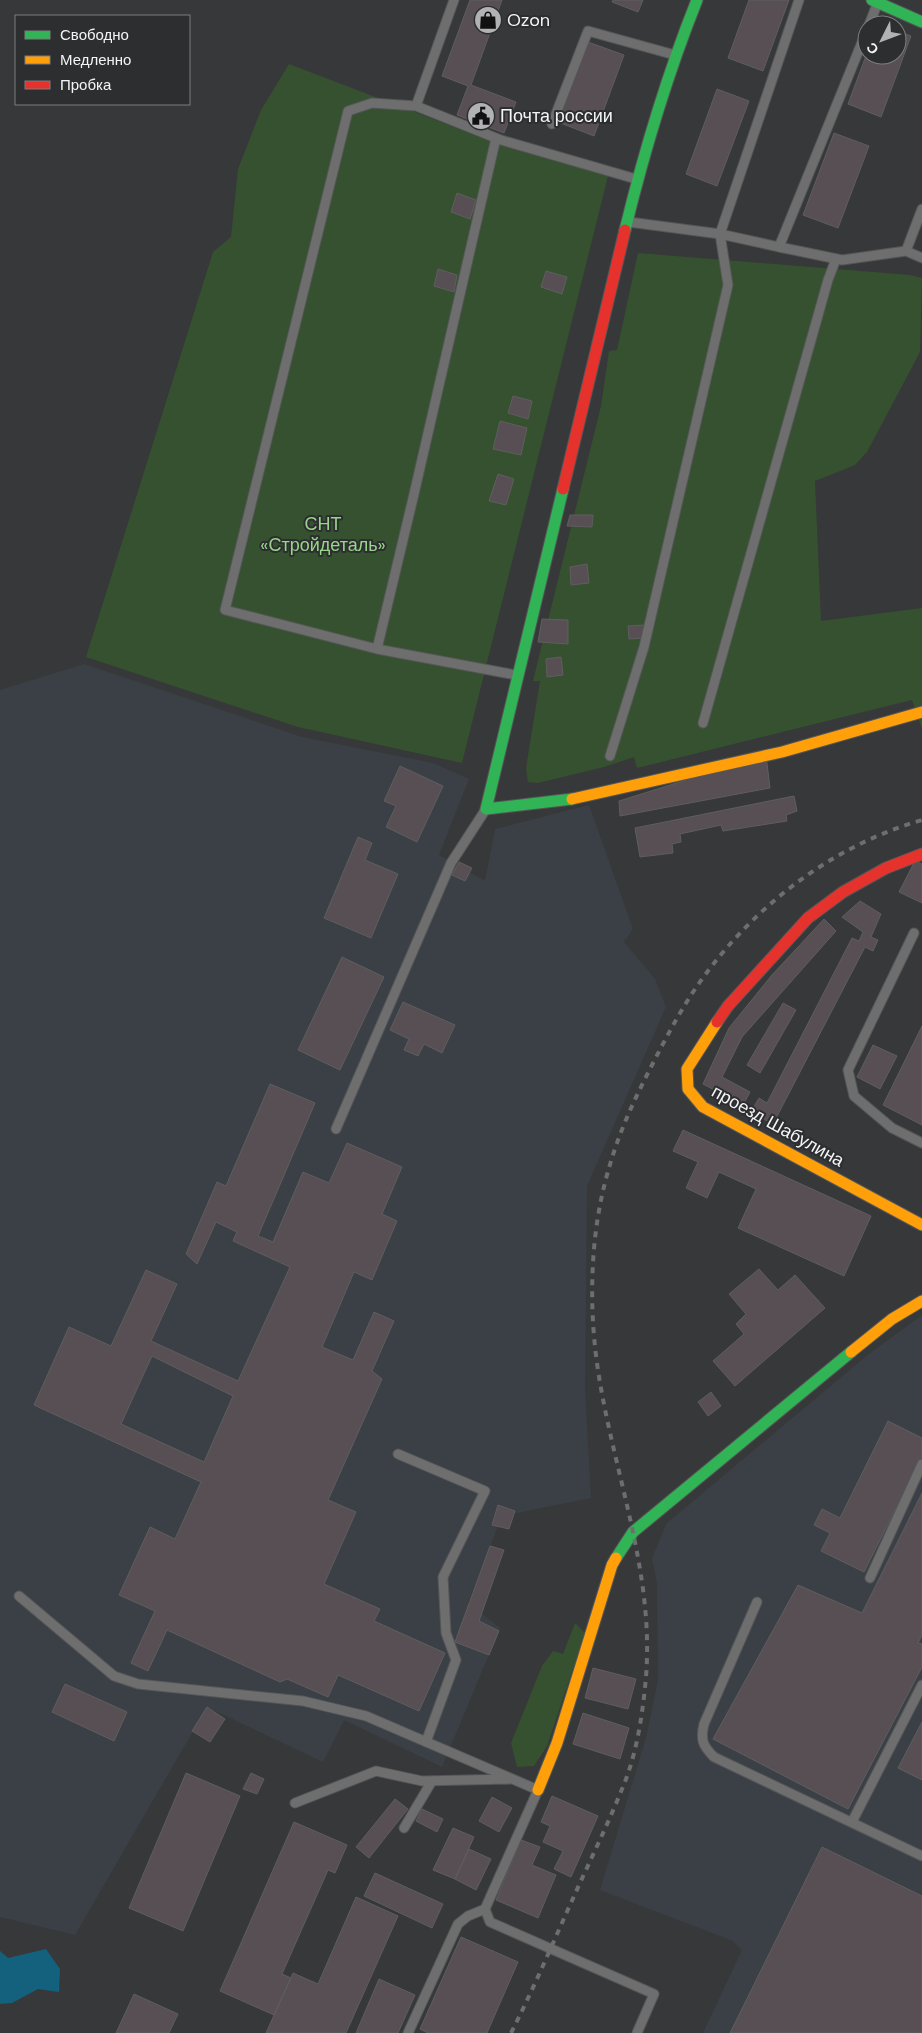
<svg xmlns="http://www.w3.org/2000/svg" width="922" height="2033" font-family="'DM Sans',sans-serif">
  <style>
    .built { fill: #3b4047 }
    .green { fill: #365130 }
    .water { fill: #14617d }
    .building { fill: #584f54; stroke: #5e5e5e; fill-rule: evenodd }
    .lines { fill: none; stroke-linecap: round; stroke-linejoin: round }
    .lane-casing { stroke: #555657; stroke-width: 11 }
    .fast-casing { stroke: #555657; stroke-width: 13 }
    .slow-casing { stroke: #555657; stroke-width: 13 }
    .jam-casing { stroke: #555657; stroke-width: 13 }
    .lane { stroke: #6e6e6f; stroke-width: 9 }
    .fast { stroke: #30b455; stroke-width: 11 }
    .slow { stroke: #ff9f0a; stroke-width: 11 }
    .jam { stroke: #e5322d; stroke-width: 11 }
    .rail { stroke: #6d6e6f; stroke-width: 4; stroke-dasharray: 6 6; stroke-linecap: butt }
    .labels { text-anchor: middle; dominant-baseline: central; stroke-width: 4; stroke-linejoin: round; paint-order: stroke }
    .poi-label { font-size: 18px; fill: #f3f4f6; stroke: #2c2e30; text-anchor: start }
    .park-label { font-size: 18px; fill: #98d58a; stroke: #2c2e30 }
    .street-label { font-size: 18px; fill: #f3f4f6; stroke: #2c2e30 }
  </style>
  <rect width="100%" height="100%" fill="#373839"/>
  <path class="built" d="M84,664L302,737L433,763L469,779L439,855L485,881L495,829L589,805L633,929L624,942L655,979L666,1007L587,1186L585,1388L591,1498L502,1516L468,1603L500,1628L442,1767L344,1720L323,1762L207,1707L75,1935L0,1917V690Z
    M922,1315V2033H703L742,1950L733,1941L600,1890L646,1738L658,1680L657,1584L652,1558L667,1523L869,1354Z"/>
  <path class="green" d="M289,64L504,146L608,176L462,763L298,727L86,657L213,252L231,237L238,169L261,110Z
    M638,253L910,275L922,278L920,352L867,452L855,465L815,481L821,621L922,608V729L912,700L637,768L634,757L604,767L538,783L528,782L526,768L540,681H533L601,406L609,351L617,350Z
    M575,1623L585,1633L547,1746L534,1766L517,1767L511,1743L542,1666L553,1651L563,1654Z"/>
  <path class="water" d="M46,1949L60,1969L59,1992L38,1989L12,2003L0,2004V1951L8,1958Z"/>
  <path class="building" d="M470,0H502L471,85L516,102L504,133L457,115L468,86L442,76Z
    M613,0H643L638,12L612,2Z
    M749,0H789L763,71L728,58Z
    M897,31L911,36L881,117L848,104L867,53V55H897Z
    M588,42L624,55L594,136L558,122Z
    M717,89L749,101L717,186L686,174Z
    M834,133L869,146L838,228L803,215Z
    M457,193L476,200L470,219L451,212Z
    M438,269L457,275L454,292L434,286Z
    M546,271L567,277L562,294L541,287Z
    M513,396L532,401L528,419L508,413Z
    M500,421L527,428L521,455L493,449Z
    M498,474L514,479L506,505L489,501Z
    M570,515H593L592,527L567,526Z
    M587,564L589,583L571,585L570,567Z
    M542,619L568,620V644L538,642Z
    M645,625V638L629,639L628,626Z
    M561,657L563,675L547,677L546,659Z
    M766,755L770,788L620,816L619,801Z
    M400,766L443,786L417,842L386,827L396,806L384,801Z
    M794,796L797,811L786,815L787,821L723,831L721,825L680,834L681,842L672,844L673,853L640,857L635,828Z
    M358,837L372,843L365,860L398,874L371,938L324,918Z
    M915,861L922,864V903L899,892Z
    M459,862L472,868L465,881L452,875Z
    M860,901L881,914L871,937L878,940L873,951L865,947L773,1124L751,1112L759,1098L767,1103L852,938L859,941L863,932L842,917Z
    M824,919L836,931L742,1037L722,1077L750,1092L743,1105L703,1084L729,1028L772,975Z
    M342,957L384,977L340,1070L298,1050Z
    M403,1002L455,1025L442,1053L424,1044L418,1056L404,1050L409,1039L390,1030Z
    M783,1003L796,1010L760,1073L747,1065Z
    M922,1026V1125L883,1105Z
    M873,1045L897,1056L880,1089L857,1077Z
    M270,1084L315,1103L258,1236L273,1242L303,1172L329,1183L347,1143L402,1167L382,1214L397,1221L372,1280L354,1272L322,1347L353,1360L374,1312L394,1321L372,1371L382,1379L328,1500L356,1512L324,1584L380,1609L374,1621L445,1653L419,1711L338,1675L328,1697L287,1679L280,1682L167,1630L148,1671L131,1663L155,1611L119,1595L150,1527L175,1539L201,1482L34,1405L69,1327L111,1346L146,1270L177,1284L151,1341L238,1381L290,1267L233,1241L237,1232L216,1222L197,1264L186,1254L217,1182L226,1186ZM152,1356L233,1396L204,1462L121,1424Z
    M683,1130L871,1216L844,1276L738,1228L756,1189L719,1172L707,1198L686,1188L698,1162L673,1151Z
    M759,1269L778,1290L795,1275L825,1308L735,1386L713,1361L744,1334L736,1324L746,1314L729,1294Z
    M711,1392L721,1406L708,1416L698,1402Z
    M888,1421L922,1438V1456L864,1572L821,1551L830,1533L814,1525L822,1509L840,1518Z
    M922,1493V1635L918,1643L922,1644V1667L848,1809L713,1739L798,1585L862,1613Z
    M498,1505L515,1511L509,1529L492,1525Z
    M490,1546L504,1550L479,1621L499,1631L489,1655L455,1642Z
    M593,1668L636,1679L628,1709L585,1698Z
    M65,1684L127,1712L114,1741L52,1712Z
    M207,1707L225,1719L210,1742L192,1731Z
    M583,1713L629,1728L620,1759L573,1744Z
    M922,1722V1780L898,1768Z
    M186,1773L240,1796L183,1931L129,1908Z
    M251,1773L264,1779L257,1794L243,1789Z
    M552,1796L598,1816L571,1877L554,1869L563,1851L543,1842L550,1826L541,1822Z
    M492,1797L512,1808L499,1832L479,1821Z
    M395,1799L408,1809L369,1858L356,1847Z
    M422,1809L443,1819L437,1832L416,1821Z
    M294,1822L347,1845L335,1873L328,1870L282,1974L291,1978L274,2015L220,1991Z
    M453,1828L474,1837L455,1879L433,1870Z
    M521,1840L540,1847L532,1865L556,1875L538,1918L496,1900Z
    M822,1847L922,1896V2033H730Z
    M469,1849L491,1859L476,1890L455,1879Z
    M375,1873L443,1904L432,1928L364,1896Z
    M356,1897L398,1916L346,2033H266L293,1973L318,1984Z
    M461,1937L518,1962L487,2033H428L420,2029Z
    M379,1979L415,1995L398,2033H356Z
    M134,1994L178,2014L169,2033H116Z"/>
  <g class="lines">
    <g class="lane-casing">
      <path id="lane" d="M454,0L416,106L501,140L636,179
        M869,25L878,2
        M552,124L588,31L675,55
        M496,138L414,494L377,649L516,675
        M629,222L720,234L779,247L867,30
        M779,247L842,260L906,251L922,258
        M906,251L922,209
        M377,649L225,610L348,111L372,103L416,106
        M703,723L828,280L836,259
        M610,756L644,647L728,285L720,234L799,0
        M914,933L848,1070L854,1096L892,1128L922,1143
        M336,1129L451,863L486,809
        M398,1454L485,1491L443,1577L446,1633L456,1660L426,1742
        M870,1578L922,1464
        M19,1596L114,1676L138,1684L303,1701L366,1716L538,1790L485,1909L490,1922L654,1994L637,2033
        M757,1602L704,1724C700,1740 703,1746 714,1757L922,1856
        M295,1803L376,1771L422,1781L511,1779
        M852,1822L922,1685
        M404,1828L432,1781
        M408,2033L458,1924L468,1916L485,1909"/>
    </g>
    <g class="fast-casing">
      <path id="fast" d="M872,0L922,22
        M625,230C644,152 667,75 697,0
        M563,489L486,809L572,799
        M616,1558L633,1532L851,1352"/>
    </g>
    <g class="slow-casing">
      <path id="slow" d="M572,799L782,752L922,712
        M717,1022L687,1069L688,1089L703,1107L922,1225
        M851,1352L892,1319L922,1301
        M538,1790L557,1743L612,1565L616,1558"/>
    </g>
    <g class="jam-casing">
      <path id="jam" d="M563,489L625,230
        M717,1022L728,1006L808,918L843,892L886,868L922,854"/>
    </g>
    <use href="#lane" class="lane"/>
    <use href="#fast" class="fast"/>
    <use href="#slow" class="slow"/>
    <use href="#jam" class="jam"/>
    <path class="rail" d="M511,2033C534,1988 554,1940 575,1894C592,1856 611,1818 626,1779C638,1747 643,1710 646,1677C655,1564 607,1458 595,1347C589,1288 592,1225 609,1168C619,1132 635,1098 652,1065C668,1034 684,1003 705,975C759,902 835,845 922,820"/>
  </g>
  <defs>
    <g id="shop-disc" transform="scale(1.4375)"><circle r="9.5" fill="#b1b2b4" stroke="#2c2e30"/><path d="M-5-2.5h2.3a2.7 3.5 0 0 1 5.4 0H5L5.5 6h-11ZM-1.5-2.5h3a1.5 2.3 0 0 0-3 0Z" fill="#111"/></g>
    <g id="civic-disc" transform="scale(1.4375)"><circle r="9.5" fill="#b1b2b4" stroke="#2c2e30"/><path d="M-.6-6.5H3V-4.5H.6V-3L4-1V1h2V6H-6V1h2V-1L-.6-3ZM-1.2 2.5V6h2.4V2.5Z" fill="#111"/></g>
  </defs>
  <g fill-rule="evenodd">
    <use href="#shop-disc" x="488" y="20"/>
    <use href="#civic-disc" x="481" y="116"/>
  </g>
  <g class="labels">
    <g class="poi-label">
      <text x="507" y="20">Ozon</text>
      <text x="500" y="116">Почта россии</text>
    </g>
    <g class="park-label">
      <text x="323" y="524">СНТ<tspan x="323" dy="21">«Стройдеталь»</tspan></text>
    </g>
    <g class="street-label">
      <text transform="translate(778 1126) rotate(29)">проезд Шабулина</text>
    </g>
  </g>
  <rect x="15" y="15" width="175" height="90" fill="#2c2e30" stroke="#7c7d7f"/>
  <rect x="25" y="31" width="25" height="8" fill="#30b455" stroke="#7c7d7f"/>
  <text x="60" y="40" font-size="15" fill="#f3f4f6">Свободно</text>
  <rect x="25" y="56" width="25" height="8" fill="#ff9f0a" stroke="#7c7d7f"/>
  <text x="60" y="65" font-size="15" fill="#f3f4f6">Медленно</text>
  <rect x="25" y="81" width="25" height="8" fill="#e5322d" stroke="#7c7d7f"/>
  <text x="60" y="90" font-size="15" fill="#f3f4f6">Пробка</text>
  <g transform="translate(882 40) rotate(228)"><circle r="24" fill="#2c2e30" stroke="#7c7d7f"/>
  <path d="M0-4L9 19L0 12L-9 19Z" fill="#b1b2b4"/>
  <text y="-8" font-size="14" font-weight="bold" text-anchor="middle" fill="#f3f4f6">С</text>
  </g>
</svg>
